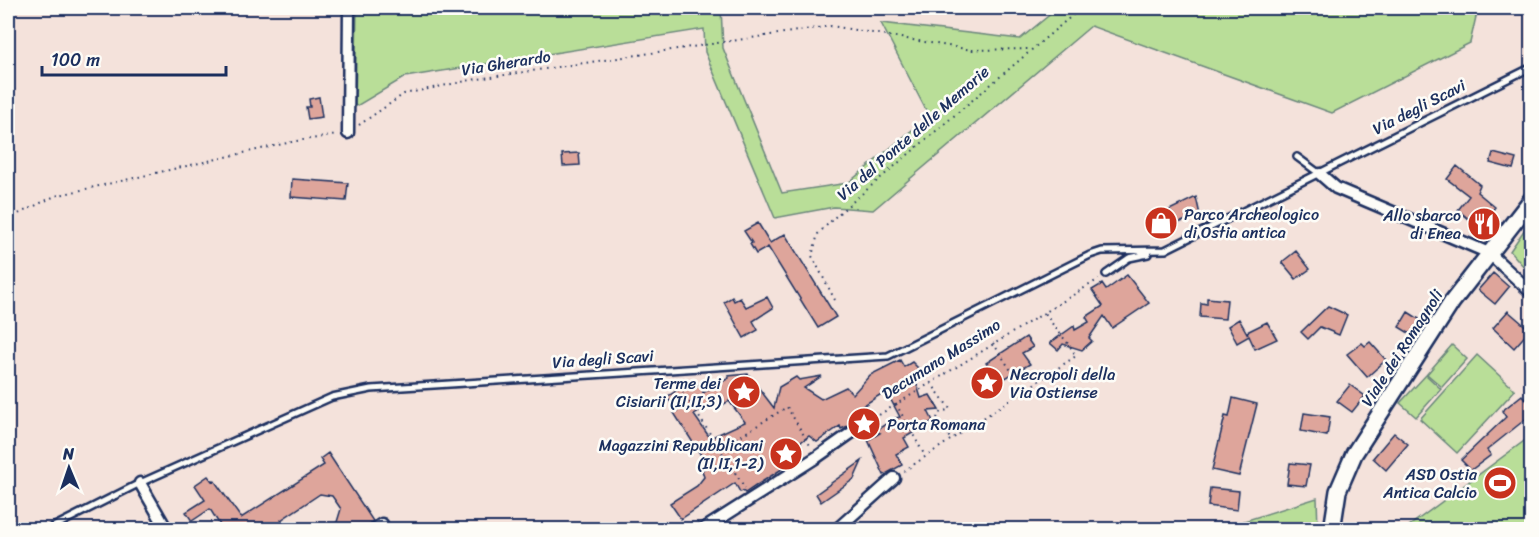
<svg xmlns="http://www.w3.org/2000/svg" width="1539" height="537" font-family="Sriracha,sans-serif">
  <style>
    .green { fill: #b9de98; stroke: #6a867b; stroke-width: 1.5 }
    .building { fill: #dea59b; stroke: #1b2f5e; stroke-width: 1.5; fill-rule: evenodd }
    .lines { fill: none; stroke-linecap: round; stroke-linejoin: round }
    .lane-casing { stroke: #1b2f5e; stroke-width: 10 }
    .street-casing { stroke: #1b2f5e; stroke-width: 15 }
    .secondary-casing { stroke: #1b2f5e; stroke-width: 20 }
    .path { stroke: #1b2f5e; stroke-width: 2; stroke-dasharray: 1.5 4.5; stroke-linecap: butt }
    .lane { stroke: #fdfcf7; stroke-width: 5 }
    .street { stroke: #fdfcf7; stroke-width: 10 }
    .secondary { stroke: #fdfcf7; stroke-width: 15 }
    .labels { text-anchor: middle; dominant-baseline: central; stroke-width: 5; stroke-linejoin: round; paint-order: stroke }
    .street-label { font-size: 16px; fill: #1b2f5e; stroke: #fdfcf7 }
    .poi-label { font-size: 16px; fill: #1b2f5e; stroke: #fdfcf7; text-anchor: end }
  </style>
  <rect width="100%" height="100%" fill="#f4e2db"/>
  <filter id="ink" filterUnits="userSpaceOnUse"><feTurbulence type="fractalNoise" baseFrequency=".0167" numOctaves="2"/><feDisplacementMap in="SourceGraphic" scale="12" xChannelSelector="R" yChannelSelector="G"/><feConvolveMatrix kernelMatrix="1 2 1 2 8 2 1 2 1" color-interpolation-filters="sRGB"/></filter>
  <g filter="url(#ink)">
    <path class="green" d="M357,8H721L723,48L782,193L848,183L929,116L881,23L1020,39L1058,8H1478L1470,43L1332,113L1091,26L873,210L834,207L775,218L705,52L704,29L405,77L355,107Z
      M1531,220V275L1510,251Z
      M1452,345L1467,359L1442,387L1427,374Z
      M1477,355L1515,390L1457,453L1420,419Z
      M1426,375L1441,389L1416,417L1400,403Z
      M1531,436V529H1405Z
      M1317,498L1318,529H1219Z"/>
    <path class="building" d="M319,97L322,117L308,119L306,107H310L309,99Z
      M579,153L580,165L563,166L562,154Z
      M1493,153L1516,159L1513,169L1490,163Z
      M1457,166L1480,185L1477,192L1495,207L1488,216L1492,219L1482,230L1458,210L1469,196L1447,179Z
      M292,179L348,183L346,201L291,197Z
      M1196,197L1200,215L1157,231L1147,221Z
      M758,223L770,243L785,234L836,317L818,328L768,247L756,254L750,244L752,243L744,231Z
      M1296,251L1310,269L1296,279L1282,262Z
      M1493,273L1509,287L1495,304L1478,290Z
      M1127,275L1149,303L1112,328L1104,316L1089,338L1092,341L1082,350L1063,344L1058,350L1050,343L1074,326L1075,330L1089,322L1086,317L1103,306L1092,290L1102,284L1106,290Z
      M732,297L734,301L740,298L746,307L767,297L773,308L753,321L758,330L744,338L724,302Z
      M1207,298L1227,300L1225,319L1200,317L1201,303L1207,304Z
      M1328,306L1347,315L1339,335L1320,327L1308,339L1301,332Z
      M1508,311L1530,330L1514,348L1493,328Z
      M1408,312L1427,324L1417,338L1399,327Z
      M1239,319L1248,335L1247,332L1267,322L1277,339L1255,349L1249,336L1237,343L1228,326Z
      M1026,337L1033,347L1022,353L1030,364L993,385L995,376L986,363Z
      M1370,342L1386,360L1367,377L1347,354L1362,343L1365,346Z
      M900,360L904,367L912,362L926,376L916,382L921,398L930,395L939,410L928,411L933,421L904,438L909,447L896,454L902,465L884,475L868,440L880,433L875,431L889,422L888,420L900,417L886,391L856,410L861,417L848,426L841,429L840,426L817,442L809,436L794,447L799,458L757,485L745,493L743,491L740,492L735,483L681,519L670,503L697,486L704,477L702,470L708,466L674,413L677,411L667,397L682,387L684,390L696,387L704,381L703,393L729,378L728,376L748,374L774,408L779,387L796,377L799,380L822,376L804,388L821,399L846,387L853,394L870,375ZM729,401L745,422L710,438L694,415L714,402L719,407Z
      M1350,385L1365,396L1352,412L1337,401Z
      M1522,395L1532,407V414L1487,450L1491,455L1471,470L1461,460L1506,417L1502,411Z
      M1233,398L1257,404L1239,476L1212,470L1225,416L1229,417Z
      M1304,413L1330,417L1327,436L1301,431Z
      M1394,433L1408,444L1386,470L1373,458Z
      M328,453L373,521L363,530H325L337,522L341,509L332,496L320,494L281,520L287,530H235L232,526L223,530L210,509L192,521L186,512L205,500L195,485L208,476L212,481L214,480L241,518L324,465L320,459Z
      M862,461L854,479L821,502L816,494Z
      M1290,463L1310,465L1306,486L1287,484Z
      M1210,488L1239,491L1237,510L1208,506Z"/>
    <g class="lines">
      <g class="lane-casing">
        <path id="lane" d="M1297,157L1320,174
          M1165,250L1532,67
          M1106,274L1129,258L1148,254
          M47,530L140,483L332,397L371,389L888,356L1090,255L1102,251L1166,250"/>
      </g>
      <g class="street-casing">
        <path id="street" d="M348,133L349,8
          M1320,174L1336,188L1489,253L1532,293
          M140,483L167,530
          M373,530L382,524
          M702,530L817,457L864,424
          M836,530L894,478"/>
      </g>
      <g class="secondary-casing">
        <path id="secondary" d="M1332,530L1338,491L1354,454L1452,302L1532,199"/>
      </g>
      <path class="path" d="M359,125L404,94L471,80L831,26L972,50L1029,49
        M8,219L55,196L296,141L338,135
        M835,300L812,256L818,234L837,215L1081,8
        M993,343L1012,372
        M931,383L950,409L939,413L936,421L950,438
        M683,392L745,488
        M896,404L924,454
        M874,418L1099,279
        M721,448L787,407L811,447
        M904,471L1076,356C1066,338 1054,329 1044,311
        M892,527L893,530"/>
      <use href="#lane" class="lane"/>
      <use href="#street" class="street"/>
      <use href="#secondary" class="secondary"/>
    </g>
  </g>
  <defs>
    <g id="shop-disc" transform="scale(1.725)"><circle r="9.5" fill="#c8321e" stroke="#fdfcf7"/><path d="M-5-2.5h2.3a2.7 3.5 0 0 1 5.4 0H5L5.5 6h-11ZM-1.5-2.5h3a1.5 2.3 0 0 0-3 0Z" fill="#fff"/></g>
    <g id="restaurant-disc" transform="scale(1.725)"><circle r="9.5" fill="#c8321e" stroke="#fdfcf7"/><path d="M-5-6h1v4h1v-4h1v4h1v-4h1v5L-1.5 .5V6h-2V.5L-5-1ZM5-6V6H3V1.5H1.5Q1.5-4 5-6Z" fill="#fff"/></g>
    <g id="sight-disc" transform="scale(1.725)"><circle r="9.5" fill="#c8321e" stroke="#fdfcf7"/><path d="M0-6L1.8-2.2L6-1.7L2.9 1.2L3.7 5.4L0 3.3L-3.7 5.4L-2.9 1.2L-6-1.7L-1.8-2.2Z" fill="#fff"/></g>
    <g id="stadium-disc" transform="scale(1.725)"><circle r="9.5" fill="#c8321e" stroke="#fdfcf7"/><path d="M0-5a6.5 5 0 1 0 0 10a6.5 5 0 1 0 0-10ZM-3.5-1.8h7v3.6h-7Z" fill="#fff"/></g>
  </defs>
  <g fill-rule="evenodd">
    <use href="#shop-disc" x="1161" y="223"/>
    <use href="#restaurant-disc" x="1484" y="224"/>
    <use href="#sight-disc" x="987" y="383"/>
    <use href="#sight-disc" x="744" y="392"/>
    <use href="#sight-disc" x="864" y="424"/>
    <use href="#sight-disc" x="786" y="454"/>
    <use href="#stadium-disc" x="1500" y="483"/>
  </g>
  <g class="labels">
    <g class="street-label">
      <text transform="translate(506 63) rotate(-9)">Via Gherardo</text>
      <text transform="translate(1419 107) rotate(-27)">Via degli Scavi</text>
      <text transform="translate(913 133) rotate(-41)">Via del Ponte delle Memorie</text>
      <text transform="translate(1402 348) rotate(-57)">Viale dei Romagnoli</text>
      <text transform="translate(603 359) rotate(-4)">Via degli Scavi</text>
      <text transform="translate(941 359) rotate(-32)">Decumano Massimo</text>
    </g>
    <g class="poi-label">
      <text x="1184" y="214" text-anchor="start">Parco Archeologico<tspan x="1184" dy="18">di Ostia antica</tspan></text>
      <text x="1461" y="215">Allo sbarco<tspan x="1461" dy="18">di Enea</tspan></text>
      <text x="1010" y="374" text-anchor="start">Necropoli della<tspan x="1010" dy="18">Via Ostiense</tspan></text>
      <text x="721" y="383">Terme dei<tspan x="721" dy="18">Cisiarii (II,II,3)</tspan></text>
      <text x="887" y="424" text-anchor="start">Porta Romana</text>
      <text x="763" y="445">Magazzini Repubblicani<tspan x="763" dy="18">(II,II,1-2)</tspan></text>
      <text x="1477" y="474">ASD Ostia<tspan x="1477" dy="18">Antica Calcio</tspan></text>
    </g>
  </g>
  <rect width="1539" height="537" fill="none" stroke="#fdfcf7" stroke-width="30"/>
  <rect x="15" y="15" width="1509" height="507" fill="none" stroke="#1b2f5e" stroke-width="2" filter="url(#ink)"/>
  <g transform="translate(69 468) rotate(358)" stroke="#fdfcf7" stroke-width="4.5" paint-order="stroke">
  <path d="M0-4.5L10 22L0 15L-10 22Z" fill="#1b2f5e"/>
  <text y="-9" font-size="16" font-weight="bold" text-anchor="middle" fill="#1b2f5e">N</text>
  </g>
  <path d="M42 66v9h184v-9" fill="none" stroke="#1b2f5e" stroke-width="3"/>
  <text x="51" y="66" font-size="18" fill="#1b2f5e" stroke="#fdfcf7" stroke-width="4.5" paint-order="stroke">100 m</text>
</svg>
